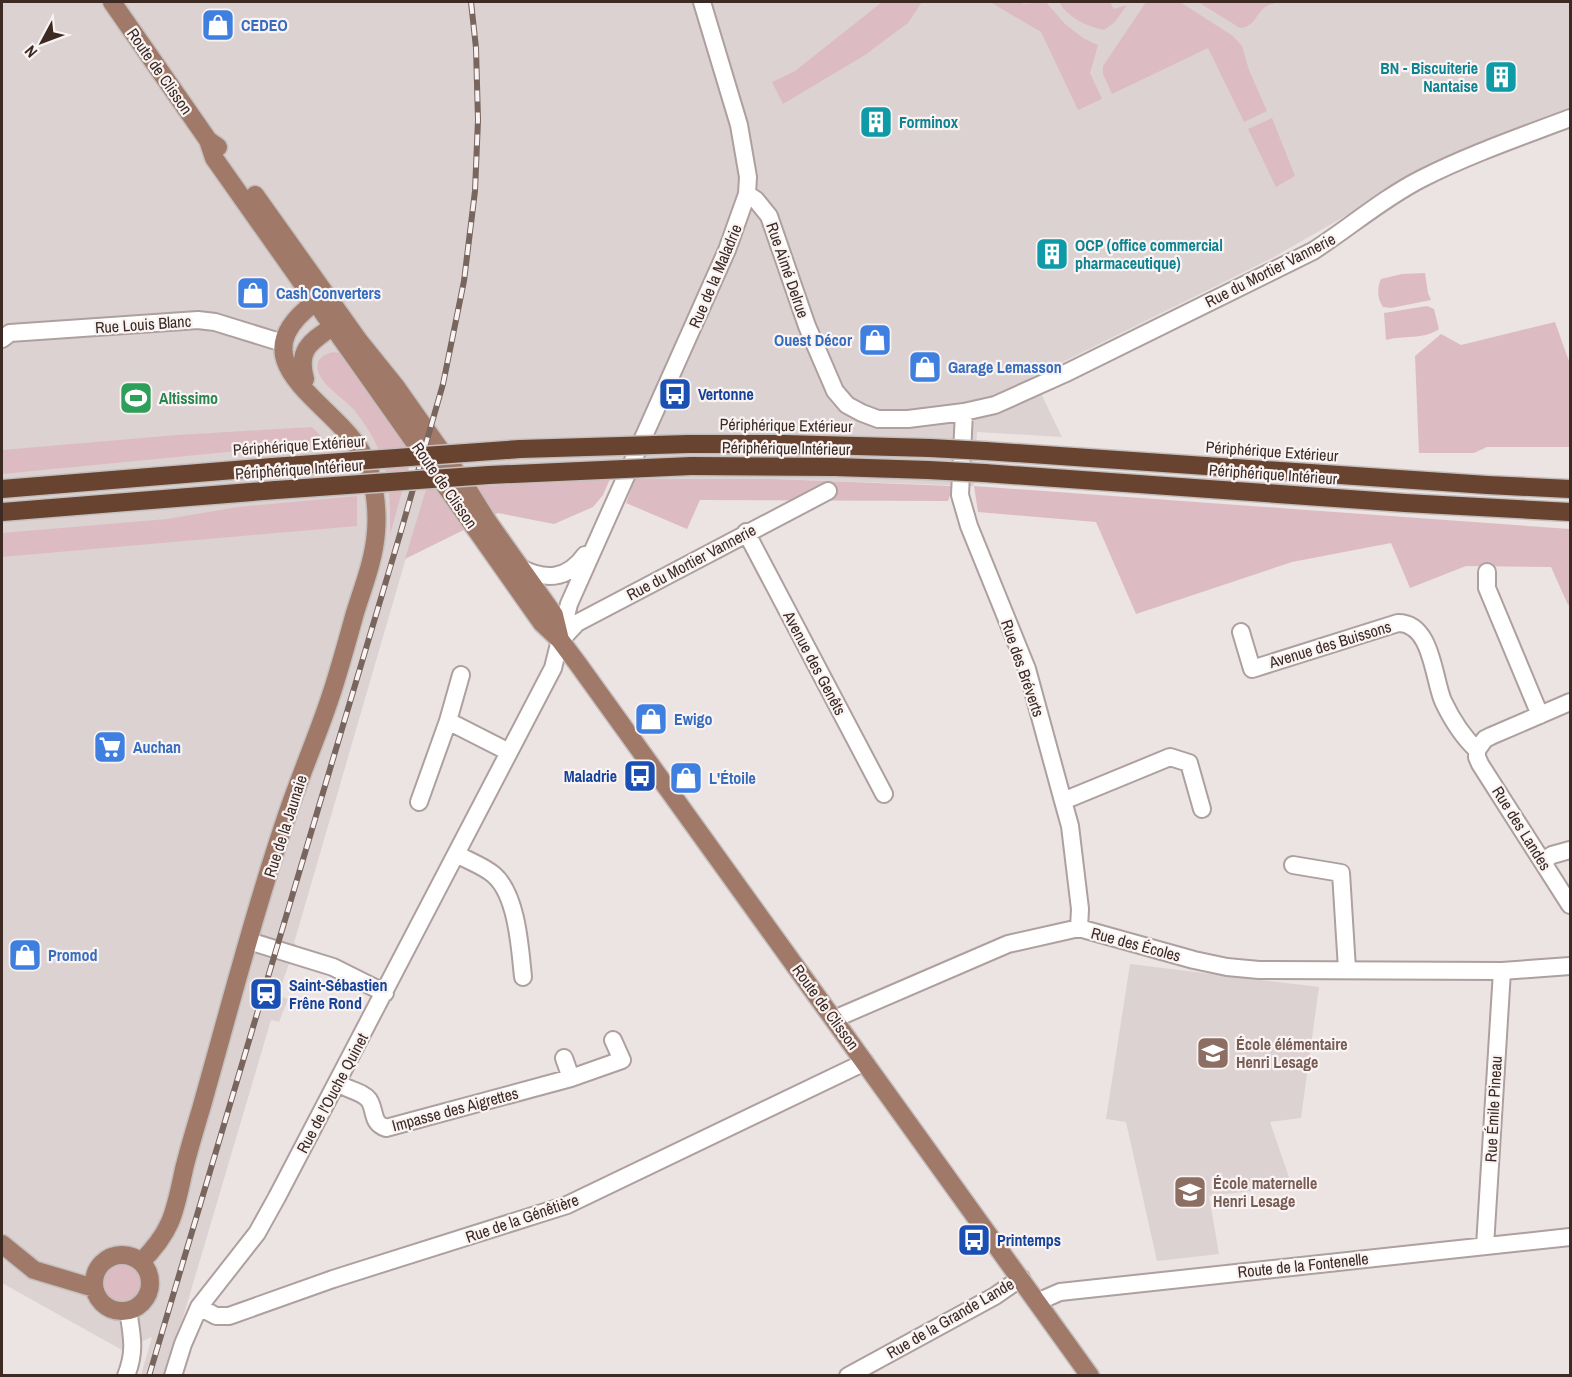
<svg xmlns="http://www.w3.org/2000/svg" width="1572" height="1377" font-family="'Archivo Narrow',sans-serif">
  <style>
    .built { fill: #dcd2d1; fill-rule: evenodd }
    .green { fill: #dcbcc2 }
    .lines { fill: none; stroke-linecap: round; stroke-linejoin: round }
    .minor-casing { stroke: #ada09e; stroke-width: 20 }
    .major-casing { stroke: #c4bfbd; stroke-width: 21 }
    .highway-casing { stroke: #c4bfbd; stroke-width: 21 }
    .minor { stroke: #fff; stroke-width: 16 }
    .major { stroke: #a07969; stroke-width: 18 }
    .highway { stroke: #674330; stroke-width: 18 }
    .rail-casing { stroke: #78655e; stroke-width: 6 }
    .rail { stroke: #f9f3f3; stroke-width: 4; stroke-dasharray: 11; stroke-linecap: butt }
    .highway-bridge-casing { stroke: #c4bfbd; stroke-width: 21; stroke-linecap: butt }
    .highway-bridge { stroke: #674330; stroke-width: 18 }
    .labels { text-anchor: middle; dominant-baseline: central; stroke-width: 4.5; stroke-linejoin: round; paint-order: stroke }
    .shop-label { font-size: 16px; font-weight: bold; fill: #366cbe; stroke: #f9f3f3; text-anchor: start }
    .culture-label { font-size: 16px; font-weight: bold; fill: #0d838f; stroke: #f9f3f3; text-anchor: start }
    .street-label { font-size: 16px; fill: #3c2a23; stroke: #f9f3f3 }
    .transit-label { font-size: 16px; font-weight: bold; fill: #164399; stroke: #f9f3f3; text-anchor: start }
    .leisure-label { font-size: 16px; font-weight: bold; fill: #27864d; stroke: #f9f3f3; text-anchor: start }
    .education-label { font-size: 16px; font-weight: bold; fill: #785e54; stroke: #f9f3f3; text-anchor: start }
  </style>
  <rect width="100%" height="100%" fill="#ece3e3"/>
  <path class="built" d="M2,2H1570V108L1465,148L1431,164L1401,184L1274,257L1033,377L1062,437L977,432L974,486L774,479H610L426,489L294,943L296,944L278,995L288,999L279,1022L271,1020L166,1375H141L152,1337L122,1350L2,1283ZM424,412L443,437L426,489L403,491Z
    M1130,964L1319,987L1301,1118L1270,1122L1292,1186L1209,1196L1219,1254L1157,1261L1126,1122L1106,1119Z"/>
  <path class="green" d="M882,2H922L908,23L865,55L783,104L772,82L795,71Z
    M990,2H1022L1023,4L1046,2L1065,24L1083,38L1098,45L1090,73L1102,99L1078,110L1041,32Z
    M1059,2H1110L1114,9L1127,5L1115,22L1104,30C1086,26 1068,18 1059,2Z
    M1146,2H1180L1233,36L1242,46L1249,70L1267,111L1244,122L1208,48L1112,94L1103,74V66Z
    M1198,2H1279C1275,3 1268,5 1264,8C1255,16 1254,27 1240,28Z
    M1272,118L1295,176L1276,187L1248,129Z
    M1425,273L1428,293L1431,300L1391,308L1383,307C1377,299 1377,287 1381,279L1402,274Z
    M1427,306L1434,309L1439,329C1423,340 1404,335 1386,340L1384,313Z
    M1555,322L1570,364V447H1487L1474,453H1419L1415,356L1441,334L1461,345Z
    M334,352L339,353L412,455L390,535C391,484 388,452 354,410C344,398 326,389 319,374C314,361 322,354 334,352Z
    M312,427L332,447L261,453L238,451L2,474V450L177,435Z
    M610,479L603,495L593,507L554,524L498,513L405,559L426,489Z
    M635,479H774L953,486L948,501L700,500L687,529L626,503Z
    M974,486L1570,529V604L1568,605L1551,567L1466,566L1410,588L1391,543L1292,562L1136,614L1096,522L978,512Z
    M357,496V526L2,557V533L167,519L238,507Z
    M102 1282a20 20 0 1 1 40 0a20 20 0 1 1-40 0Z"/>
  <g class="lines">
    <g class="minor-casing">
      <path id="minor" d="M747,194L756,200L769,216L807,326L835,391L847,405L862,413L878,419H908L964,412L995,405L1064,374L1313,251C1349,228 1382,199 1421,179C1468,155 1520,137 1570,118
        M2,339L10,333L198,320L215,322L283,343
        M964,412L960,495L969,526L1027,669L1063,801L1070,826L1080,909L1079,928
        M746,532L884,794
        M519,567C545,581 567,580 585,555
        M1487,572V588L1540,715
        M1241,632L1252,669L1398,623C1432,623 1433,677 1443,701C1452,720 1462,736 1477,750
        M561,640L577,623L828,491
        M461,675L448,721L509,752
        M1477,750V757L1480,764L1570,905
        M1477,750L1485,739L1491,736L1570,702
        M1063,801L1170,757L1189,763L1202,809
        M419,802L448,721
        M457,854C468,861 484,866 494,875C517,895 520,948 523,977
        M1543,861L1552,855L1570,850
        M1293,865L1341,873L1347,969
        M249,941L333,967L385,993
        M834,1019L1008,944L1079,928L1194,960L1227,967L1259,970L1502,971L1570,966
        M571,1078L622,1060L613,1040
        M338,1083C347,1090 362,1091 369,1100C376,1111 371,1123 386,1128L571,1078L564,1058
        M1485,1246L1502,971
        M1037,1302L1060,1292L1570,1237
        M199,1307L216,1316H229L333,1279L567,1205L865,1062
        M126,1376C136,1351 132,1336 128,1310
        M173,1376L183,1344L199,1307L257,1233L277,1197L553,668L569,604L727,250L747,194L748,177L739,125L702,2
        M848,1376L995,1296L1021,1278"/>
    </g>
    <g class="major-casing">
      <path id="major" d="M112,2L208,140L218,147
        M208,140L214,158C323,314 433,468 542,623L560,640L578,664L1090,1376
        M255,195L359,341L396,387L465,485L488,522L554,615L560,640
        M305,379C297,350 310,342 332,327
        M2,1244L34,1270L94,1288
        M94 1283a28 28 0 1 1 56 0a28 28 0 1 1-56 0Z
        M141,1262C173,1230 175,1211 184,1169C189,1149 195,1129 201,1109C229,1010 255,909 288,812C302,771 320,730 333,689C341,664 348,638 355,613C363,587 374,560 376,532C378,507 374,473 361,451C330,400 235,362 314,303"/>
    </g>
    <g class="highway-casing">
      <path id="highway" d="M688,444H784L930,448
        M985,451L1487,485L1570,489
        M691,466L835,467L928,470
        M984,473L1405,503L1570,512
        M2,489L272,467
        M2,512L276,490"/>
    </g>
    <use href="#minor" class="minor"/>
    <use href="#major" class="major"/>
    <use href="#highway" class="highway"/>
    <g class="rail-casing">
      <path id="rail" d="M149,1376L401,531L443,384L464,281L475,191L478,120L476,48L471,2"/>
    </g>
    <use href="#rail" class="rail"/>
    <g class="highway-bridge-casing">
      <path id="highway-bridge" d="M930,448L985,451
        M272,467L520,449L688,444
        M928,470L984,473
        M276,490L489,475L691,466"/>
    </g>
    <use href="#highway-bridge" class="highway-bridge"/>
  </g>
  <defs>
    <g id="shop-square" transform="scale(1.725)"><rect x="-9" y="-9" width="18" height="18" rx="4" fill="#3f7fe0" stroke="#f9f3f3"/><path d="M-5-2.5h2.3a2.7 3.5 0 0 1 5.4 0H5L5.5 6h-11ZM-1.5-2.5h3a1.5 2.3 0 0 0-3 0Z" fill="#fff"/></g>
    <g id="building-square" transform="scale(1.725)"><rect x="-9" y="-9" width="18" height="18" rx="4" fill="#0f9aa8" stroke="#f9f3f3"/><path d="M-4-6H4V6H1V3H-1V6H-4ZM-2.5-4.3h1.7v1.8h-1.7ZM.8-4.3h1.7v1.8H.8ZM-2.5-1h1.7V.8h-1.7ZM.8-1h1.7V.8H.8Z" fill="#fff"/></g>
    <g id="bus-square" transform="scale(1.725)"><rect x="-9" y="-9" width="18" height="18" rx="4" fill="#1a4fb4" stroke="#f9f3f3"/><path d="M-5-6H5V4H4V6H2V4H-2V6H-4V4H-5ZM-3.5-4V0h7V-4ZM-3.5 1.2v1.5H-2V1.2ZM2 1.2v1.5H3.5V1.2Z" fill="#fff"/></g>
    <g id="stadium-square" transform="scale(1.725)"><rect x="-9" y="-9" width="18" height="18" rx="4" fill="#2e9e5b" stroke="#f9f3f3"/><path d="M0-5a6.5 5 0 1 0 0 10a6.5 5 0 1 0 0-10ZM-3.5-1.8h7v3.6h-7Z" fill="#fff"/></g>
    <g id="supermarket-square" transform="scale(1.725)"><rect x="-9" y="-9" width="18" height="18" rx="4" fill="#3f7fe0" stroke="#f9f3f3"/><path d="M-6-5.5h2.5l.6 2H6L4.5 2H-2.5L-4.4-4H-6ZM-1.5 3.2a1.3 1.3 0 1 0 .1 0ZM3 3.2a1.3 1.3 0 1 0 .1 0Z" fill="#fff"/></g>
    <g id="station-square" transform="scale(1.725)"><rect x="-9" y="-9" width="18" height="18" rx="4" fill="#1a4fb4" stroke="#f9f3f3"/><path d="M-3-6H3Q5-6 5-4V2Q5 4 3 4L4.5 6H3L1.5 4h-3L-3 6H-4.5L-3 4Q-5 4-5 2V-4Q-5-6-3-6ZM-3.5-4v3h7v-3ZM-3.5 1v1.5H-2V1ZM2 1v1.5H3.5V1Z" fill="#fff"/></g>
    <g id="school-square" transform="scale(1.725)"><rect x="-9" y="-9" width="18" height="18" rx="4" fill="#8d6e63" stroke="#f9f3f3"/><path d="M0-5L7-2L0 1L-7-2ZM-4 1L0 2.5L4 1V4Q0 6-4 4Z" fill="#fff"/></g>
  </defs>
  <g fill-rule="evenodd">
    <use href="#shop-square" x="218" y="25"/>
    <use href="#building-square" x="1501" y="77"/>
    <use href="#building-square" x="876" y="122"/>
    <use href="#building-square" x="1052" y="254"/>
    <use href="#shop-square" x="253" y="293"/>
    <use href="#shop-square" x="875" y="340"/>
    <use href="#shop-square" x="925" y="367"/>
    <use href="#bus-square" x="675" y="394"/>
    <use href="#stadium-square" x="136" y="398"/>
    <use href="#shop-square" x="651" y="719"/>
    <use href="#supermarket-square" x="110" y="747"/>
    <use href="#bus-square" x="640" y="776"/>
    <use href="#shop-square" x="686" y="778"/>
    <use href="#shop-square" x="25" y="955"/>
    <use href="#station-square" x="266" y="994"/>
    <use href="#school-square" x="1213" y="1053"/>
    <use href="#school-square" x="1190" y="1192"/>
    <use href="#bus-square" x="974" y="1240"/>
  </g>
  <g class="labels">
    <g class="shop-label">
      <text x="241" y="25">CEDEO</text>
      <text x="276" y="293">Cash Converters</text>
      <text x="852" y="340" text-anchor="end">Ouest Décor</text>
      <text x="948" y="367">Garage Lemasson</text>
      <text x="674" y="719">Ewigo</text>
      <text x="133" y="747">Auchan</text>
      <text x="709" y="778">L'Étoile</text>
      <text x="48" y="955">Promod</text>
    </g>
    <g class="culture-label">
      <text x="1478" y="68" text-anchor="end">BN - Biscuiterie<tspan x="1478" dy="18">Nantaise</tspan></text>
      <text x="899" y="122">Forminox</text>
      <text x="1075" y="245">OCP (office commercial<tspan x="1075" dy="18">pharmaceutique)</tspan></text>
    </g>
    <g class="street-label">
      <text transform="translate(160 71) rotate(55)">Route de Clisson</text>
      <text transform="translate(788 270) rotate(71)">Rue Aimé Delrue</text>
      <text transform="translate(1270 270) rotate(-27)">Rue du Mortier Vannerie</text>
      <text transform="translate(715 276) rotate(-67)">Rue de la Maladrie</text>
      <text transform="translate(143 324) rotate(-4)">Rue Louis Blanc</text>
      <text transform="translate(786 425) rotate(1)">Périphérique Extérieur</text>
      <text transform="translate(299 445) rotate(-4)">Périphérique Extérieur</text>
      <text transform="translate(786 448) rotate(1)">Périphérique Intérieur</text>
      <text transform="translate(1272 451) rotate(4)">Périphérique Extérieur</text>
      <text transform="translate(299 469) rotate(-4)">Périphérique Intérieur</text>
      <text transform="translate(1273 474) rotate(4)">Périphérique Intérieur</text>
      <text transform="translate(445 485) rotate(55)">Route de Clisson</text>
      <text transform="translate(691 562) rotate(-28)">Rue du Mortier Vannerie</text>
      <text transform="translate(1330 644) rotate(-17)">Avenue des Buissons</text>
      <text transform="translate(815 663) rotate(62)">Avenue des Genêts</text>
      <text transform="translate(1023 668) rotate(71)">Rue des Bréverts</text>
      <text transform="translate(285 826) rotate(-72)">Rue de la Jaunaie</text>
      <text transform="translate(1522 828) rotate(58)">Rue des Landes</text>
      <text transform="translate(1136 944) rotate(15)">Rue des Écoles</text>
      <text transform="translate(826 1007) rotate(54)">Route de Clisson</text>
      <text transform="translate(332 1093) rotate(-62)">Rue de l'Ouche Quinet</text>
      <text transform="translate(455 1109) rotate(-15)">Impasse des Aigrettes</text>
      <text transform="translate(1493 1109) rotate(-87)">Rue Émile Pineau</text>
      <text transform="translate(522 1218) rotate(-19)">Rue de la Génêtière</text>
      <text transform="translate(1303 1265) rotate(-6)">Route de la Fontenelle</text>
      <text transform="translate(950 1318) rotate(-30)">Rue de la Grande Lande</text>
    </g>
    <g class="transit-label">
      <text x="698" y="394">Vertonne</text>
      <text x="617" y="776" text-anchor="end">Maladrie</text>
      <text x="289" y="985">Saint-Sébastien<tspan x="289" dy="18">Frêne Rond</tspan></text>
      <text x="997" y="1240">Printemps</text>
    </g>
    <g class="leisure-label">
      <text x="159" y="398">Altissimo</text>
    </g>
    <g class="education-label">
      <text x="1236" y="1044">École élémentaire<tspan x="1236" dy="18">Henri Lesage</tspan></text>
      <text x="1213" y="1183">École maternelle<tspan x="1213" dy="18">Henri Lesage</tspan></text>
    </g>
  </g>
  <rect width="1572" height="1377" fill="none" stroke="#3c2a23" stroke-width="6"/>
  <g transform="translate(42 42) rotate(229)" stroke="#f9f3f3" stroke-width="4.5" paint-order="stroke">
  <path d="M0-4.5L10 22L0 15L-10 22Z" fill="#3c2a23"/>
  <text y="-9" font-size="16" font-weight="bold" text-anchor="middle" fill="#3c2a23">N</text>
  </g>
</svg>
